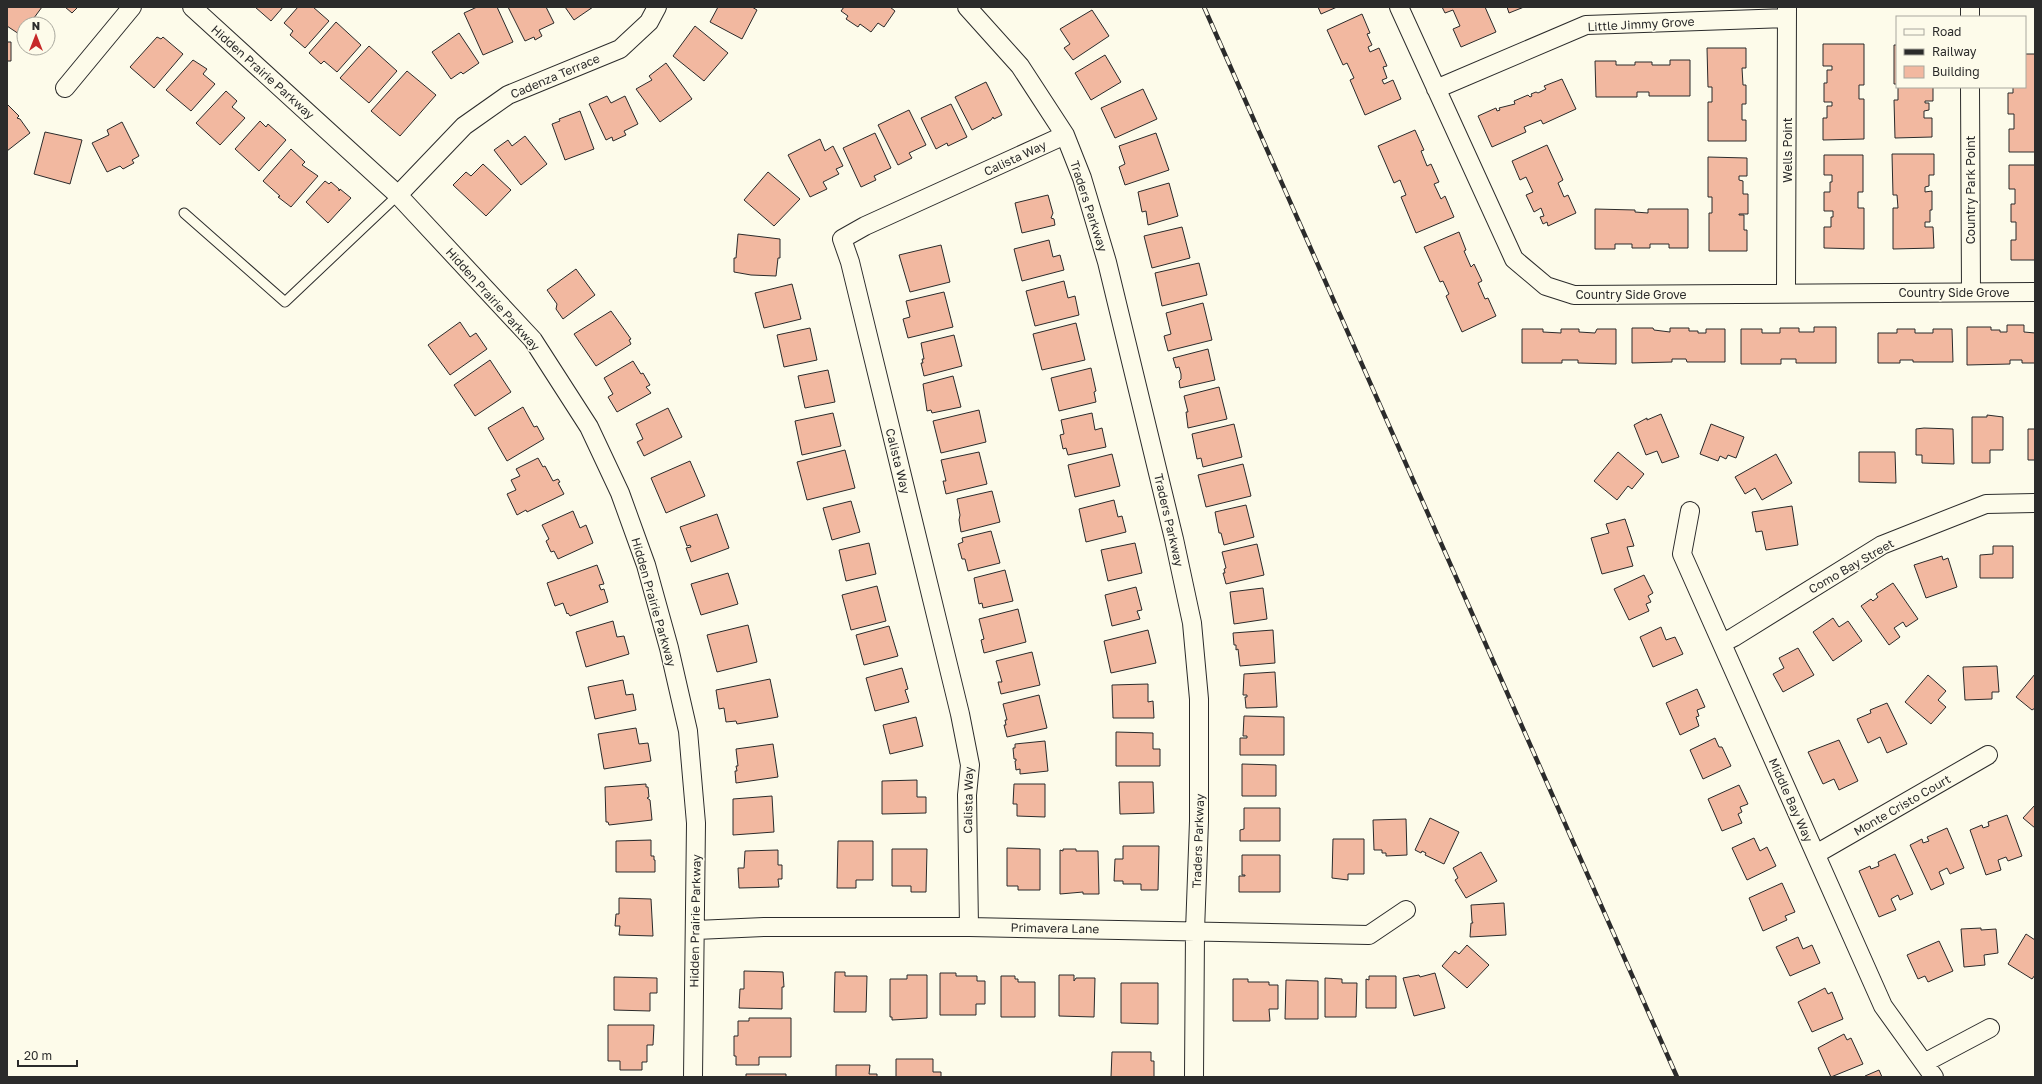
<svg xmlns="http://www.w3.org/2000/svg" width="2042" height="1084" font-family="'Golos Text',sans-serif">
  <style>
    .building { fill: #f2b8a0; stroke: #2b2b2b }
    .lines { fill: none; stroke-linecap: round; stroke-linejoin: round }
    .service-casing { stroke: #2b2b2b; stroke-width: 11 }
    .minor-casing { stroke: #2b2b2b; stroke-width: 20 }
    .service { stroke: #fdfbea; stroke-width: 9 }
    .minor { stroke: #fdfbea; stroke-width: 18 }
    .rail-casing { stroke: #2b2b2b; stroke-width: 4.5 }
    .rail { stroke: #fdfbea; stroke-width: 3; stroke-dasharray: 9; stroke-linecap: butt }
    .labels { text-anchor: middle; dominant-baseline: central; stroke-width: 3; stroke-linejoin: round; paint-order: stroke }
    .street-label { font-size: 12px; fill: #2b2b2b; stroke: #fdfbea }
  </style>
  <rect width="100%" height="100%" fill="#fdfbea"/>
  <path class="building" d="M7,7H42L31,22L29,20L24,24L19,34L7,26Z
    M65,7H78L72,13Z
    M255,7H283L271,21Z
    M298,7H313L329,21L305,48L290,35L293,31L284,23Z
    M477,7H497L513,42L483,55L464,13Z
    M508,7H546L554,23L539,30L542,36L535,40L534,37L525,41Z
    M565,7H593L574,20Z
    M718,7H752L757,10L742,39L710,22Z
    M844,7H890L895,11L884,27L878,23L871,32L860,24L858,27L846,19L848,16L841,11Z
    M1318,7H1337L1321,14Z
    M1442,7H1485L1496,32L1461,47L1453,29L1460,26L1453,10L1445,13Z
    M1507,7H1524L1509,13Z
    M1092,10L1109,36L1073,60L1064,48L1070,44L1060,29Z
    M1362,14L1370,33L1367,34L1372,45L1368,47L1370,52L1379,48L1387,66L1383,67L1387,78L1382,80L1384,84L1393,80L1401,99L1365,115L1350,80L1354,78L1347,63L1343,65L1327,30Z
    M336,22L361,45L337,72L324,61L321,64L309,53Z
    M695,26L728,53L704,81L673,56Z
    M459,33L479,63L463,74L461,72L451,79L432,52Z
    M157,37L161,39L163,37L183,54L154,88L130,67Z
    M7,42H11V61H7Z
    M1823,44H1864V85H1859V99H1864V139L1823,140V118H1827V106H1832V102H1824V83H1827V70H1832V66H1823Z
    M1894,45H1897V84H1894Z
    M369,46L397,71L369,103L340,78Z
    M1707,48H1746V68H1742L1743,85H1746V104H1742V120H1746V141H1708V102H1712V87H1708Z
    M2025,54H2035V152H2009V129H2014V114H2008V93H2013V87H2025Z
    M1105,55L1121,82L1091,100L1075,73Z
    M193,60L207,69L203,74L215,84L191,111L166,90Z
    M1670,60H1690V96H1649V92H1637V97H1596L1595,61H1616V65H1635V62H1652V65H1670Z
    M666,63L692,99L660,122L636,89L652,80L649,76Z
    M407,71L436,95L400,136L371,111Z
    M1562,79L1576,109L1543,124L1541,120L1524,127L1526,132L1492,147L1478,116L1496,108L1497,111L1500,110L1499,108L1515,104L1514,101L1528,95L1530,97L1532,96L1531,94L1536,92L1538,93L1546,89L1544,86Z
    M986,82L1002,115L994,119L993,117L991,120L972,130L955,97Z
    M1898,87H1933V101H1925V103H1929V110L1924,111V118H1932V137L1895,138L1894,100H1898Z
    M1143,89L1157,119L1115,138L1101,108Z
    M226,91L237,101L232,107L245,118L220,145L196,123Z
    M607,96L611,103L625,96L638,124L624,131L626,135L613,141L612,137L606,140L589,104Z
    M7,104L19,116L17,118L20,119L30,133L7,151Z
    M951,104L967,137L948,146L947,143L936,149L921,118Z
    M909,110L926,145L909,153L912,158L898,165L878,125Z
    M580,111L594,149L565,160L552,124L560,121L559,119Z
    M260,121L266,127L268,124L286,140L259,171L235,149Z
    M122,122L139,156L132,160L134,163L123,169L120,166L107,172L92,143L109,135L107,130Z
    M1415,130L1424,150L1421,151L1427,166L1431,164L1439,182L1434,184L1441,199L1445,196L1454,217L1416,233L1401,197L1406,195L1400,180L1394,183L1378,146Z
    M45,132L82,140L70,184L34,174Z
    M875,133L891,168L874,176L876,180L861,187L843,148Z
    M1156,133L1169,170L1125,185L1119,167L1125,164L1119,146Z
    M525,136L547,164L521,185L494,150L508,140L512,146Z
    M820,139L825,151L833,146L843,166L836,169L839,174L823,182L827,189L810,197L788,155Z
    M1547,145L1563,180L1558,183L1564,197L1568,195L1576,213L1548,226L1547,222L1543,224L1540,217L1544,216L1541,208L1534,212L1526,195L1533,192L1526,177L1520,180L1512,161Z
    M291,149L305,162L302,165L318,176L291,207L278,197L280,196L263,181Z
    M1892,154H1934V175H1929V186L1925,187V192L1932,191V210H1930V222H1925V227H1933L1934,248L1893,249V208H1898L1897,195H1893Z
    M1824,155H1863V192H1858V208H1864V249L1824,248V227H1831V217H1833V211H1824V192H1830V182H1832V175H1824Z
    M1708,157L1747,158V176H1739V180L1743,181V194H1748V214H1739V215H1744V230H1747V251H1709V213H1712V197H1708Z
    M483,164L511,190L486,216L453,185L466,172L471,176Z
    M2009,165H2035V260H2011V240H2016V222H2011V204H2015V189H2009Z
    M768,172L800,199L774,226L744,200Z
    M325,181L329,184L331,182L339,189V191L340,189L351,198L328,223L306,202Z
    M1169,183L1178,216L1148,225L1146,211L1142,212L1138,192Z
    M1048,195L1053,213L1051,218L1054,219L1055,225L1022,233L1015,203Z
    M1595,209L1635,210V212L1648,213V209H1688V248H1669V244H1650V248H1632V244H1615V249H1595Z
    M1182,227L1190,258L1152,268L1144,236Z
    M1459,232L1466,250L1464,251L1471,267L1474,264L1482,281L1478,283L1485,299L1488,298L1496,316L1462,332L1446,296L1449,294L1443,281L1440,282L1424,247Z
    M738,234L780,239V258H778L776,276L751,275L734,272V258H736Z
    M1049,240L1053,257L1060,255L1064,270L1022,281L1014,249Z
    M941,245L950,282L910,292L899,255Z
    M1199,263L1207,295L1162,306L1155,273Z
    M576,269L595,295L563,319L556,309L557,304L547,290Z
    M1064,281L1068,298L1075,296L1079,315L1035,326L1026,291Z
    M792,284L801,319L764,328L755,293Z
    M944,292L953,327L908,338L903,319L910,317L906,301Z
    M1203,303L1212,340L1168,351L1164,336L1171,334L1166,313Z
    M611,311L631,339L629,340L631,344L596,366L574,334Z
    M460,322L470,337L476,333L487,349L450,375L428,345Z
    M1076,323L1085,360L1042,370L1033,334Z
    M2007,325H2024V332L2035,333V363H2022V360H2010V364L1967,365V327H1991V330H2000V332H2007Z
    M1814,327H1836V363H1796V359H1781V364H1741V329H1762V333H1780V328H1799V332H1814Z
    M810,328L817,360L784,367L777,335Z
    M1632,328H1653L1654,330L1670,332V328H1689V331H1698V333H1706V329H1725V362H1687L1686,359H1672V362L1632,363Z
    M1522,329H1543V332L1561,333V329H1579V332L1595,333L1597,329H1616V364L1578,363V360H1562V363H1522Z
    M1897,329H1915V333H1933V329H1952L1953,362H1913V360H1900V363H1878V333H1897Z
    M954,335L962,366L924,376L921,363H923L922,359H924L921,343Z
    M1208,349L1215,380L1180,388L1179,381L1181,379V374L1179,367L1176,368L1173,358Z
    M490,360L511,392L475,416L454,385Z
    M633,361L641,374L643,373L650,385L646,387L651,393L617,412L608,397L613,394L604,378Z
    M1091,368L1096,391L1094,392L1096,402L1059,411L1051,378Z
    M828,370L835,402L805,408L798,376Z
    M953,376L961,407L932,413L931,410L927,411L923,384Z
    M1219,387L1227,419L1188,428L1186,412H1188L1184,396Z
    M523,407L534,427L537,426L544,439L507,461L488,428Z
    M668,408L682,437L644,456L637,442L643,439L636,424Z
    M979,410L986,442L941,453L933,421Z
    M833,413L841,446L802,455L795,421Z
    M1092,413L1095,430L1102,428L1106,447L1068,455L1066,448L1063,449L1060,435L1064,434L1061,420Z
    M1661,414L1679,457L1662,463L1657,451L1646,455L1634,425L1647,418V420Z
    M1987,415L2003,417V450H1990V463H1972V417H1987Z
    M1234,424L1242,457L1203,467L1201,458L1197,459L1192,434Z
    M1711,424L1744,437L1736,458L1728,455L1726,459L1720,456L1718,461L1700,454Z
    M1924,428L1953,429L1954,464L1922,463V455H1916V429Z
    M2028,429H2035V460H2028Z
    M845,450L855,488L807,500L797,462Z
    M979,452L987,484L946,494L943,481H946L941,460Z
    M1618,452L1644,474L1632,489L1628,486L1617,500L1594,481Z
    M1859,452H1895L1896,483L1859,482Z
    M1112,454L1120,486L1075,497L1068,465Z
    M1776,454L1792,483L1762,500L1755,488L1745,494L1735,477Z
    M538,458L543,467L545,466L553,481L558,479L560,482L558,483L564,494L527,512L526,510L517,515L507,494L516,490L511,480L520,476L516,469Z
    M690,461L705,496L666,513L651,478Z
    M1243,464L1251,496L1206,507L1198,475Z
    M992,491L1000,522L961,532L959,520L960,515L957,499Z
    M1114,500L1118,517L1122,516L1126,532L1086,542L1079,509Z
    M851,501L860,532L832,540L823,508Z
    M1246,505L1254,537L1224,545L1221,533H1219L1215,512Z
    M1792,506L1798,545L1766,550L1762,531L1756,532L1752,512Z
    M573,511L580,528L586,525L593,543L558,559L554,551L551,552L546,541L549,539L542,525Z
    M717,514L729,548L691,562L686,548L691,547L690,545L687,546L680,527Z
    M1625,519L1634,546L1627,547L1633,566L1602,574L1591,538L1609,533L1606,524Z
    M991,531L1000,563L968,571L965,559H962L958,544L963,542L962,538Z
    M869,543L876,574L846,581L839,550Z
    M1135,543L1142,573L1108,581L1101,550Z
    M1257,544L1264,575L1226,584L1223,573H1225L1224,569L1226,568L1222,552Z
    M1993,546H2013V578H1980V555L1993,554Z
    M1942,556L1943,560L1948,558L1957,587L1926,598L1914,565Z
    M597,565L604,584L599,585L601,590L604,589L608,602L570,616L568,613L567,614L563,603L555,606L547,583Z
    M1005,570L1013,601L983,608L982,603L979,604L974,578Z
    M728,573L738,604L701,615L691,584Z
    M1644,575L1653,593L1648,596L1651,602L1646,604L1649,611L1629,620L1614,589Z
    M1893,583L1918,619L1906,627L1903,622L1894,628L1900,637L1889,645L1861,606L1871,599L1873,601L1878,597L1876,594Z
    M877,586L886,621L851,630L842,595Z
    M1136,587L1142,610L1137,611L1140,619L1112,626L1105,595Z
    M1263,588L1267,619L1234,624L1230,592Z
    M1018,609L1026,642L984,653L981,640L984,639L979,619Z
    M1833,618L1839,627L1848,621L1862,641L1833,661L1813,632Z
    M613,621L617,637L624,636L629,654L586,667L576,632Z
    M748,625L757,662L717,672L707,635Z
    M889,626L898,656L864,665L856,635Z
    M1661,627L1666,640L1675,637L1683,654L1653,667L1640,637Z
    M1148,630L1156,663L1111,673L1104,641Z
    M1273,630L1275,663L1240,666L1238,649L1236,650V645H1234L1233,633Z
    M1798,648L1814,675L1783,692L1773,674L1784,668L1779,658Z
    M1032,652L1040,685L1001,694L998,682H1002L996,661Z
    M1997,666L1999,692H1992V699L1965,700L1963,667Z
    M902,668L908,689L905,690L909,702L875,711L866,678Z
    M1275,672L1277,707L1246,708L1245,697H1247V695H1243L1244,674Z
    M2035,674V708L2032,710L2016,697Z
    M1928,675L1946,691L1938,700L1946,707L1931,724L1905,702Z
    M770,679L778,717L737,724L736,721L726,722L724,708L719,709L716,690Z
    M623,680L626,695L633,694L636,710L595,719L588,687Z
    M1148,684V702L1153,701L1154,718H1113L1112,685Z
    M1697,689L1705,707L1697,710L1699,716L1696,717L1699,726L1680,735L1666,703Z
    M1039,695L1047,728L1007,737L1004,725H1006L1005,720H1007L1003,704Z
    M1887,703L1907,744L1887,753L1880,737L1868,743L1857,719L1871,713L1870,710Z
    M1244,716L1284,717V755H1240V738H1247V736H1243Z
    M916,717L923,746L890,754L883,725Z
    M636,728L639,744L648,743L651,761L604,769L598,734Z
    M1116,732L1153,733V749H1160V766H1116Z
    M1715,738L1719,747H1722L1731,766L1703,779L1690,750Z
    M1839,740L1858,781L1839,790L1834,779L1823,784L1808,752Z
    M1045,741L1048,771L1020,774V769L1016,770L1015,761H1016V759H1014L1013,748H1015V744Z
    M773,744L778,777L736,783L735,771H737L736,766H738L736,749Z
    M1242,764L1276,765V796H1242Z
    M917,780V797H926V813L882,814V781Z
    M1119,782H1153L1154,813L1120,814Z
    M646,784V787H648L649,797L647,798L650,800L652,820L609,825L608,822H606L605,787Z
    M1014,784H1045V817L1017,816V804H1013Z
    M1739,785L1748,804L1740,807L1742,812L1738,814L1742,823L1722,831L1708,799Z
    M772,796L774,832L733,835V799Z
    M2035,805V828L2023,818Z
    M1244,808H1280V841H1240V830L1244,829Z
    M2007,815L2022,856L2008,861L2006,857L1998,860L2001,870L1986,875L1970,830L1982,825L1983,828L1989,826L1988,822Z
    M1430,818L1459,832L1444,864L1425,855L1426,853L1422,851L1421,853L1415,850Z
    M1406,819L1407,855L1386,856V853H1382V850H1374L1373,820Z
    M1947,828L1964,868L1950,874L1947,868L1939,872L1944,884L1931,890L1910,845L1922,839L1923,843L1929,841L1927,837Z
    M1754,838L1760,851L1767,847L1776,866L1747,880L1732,848Z
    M1333,839H1364V874H1348V880L1332,878Z
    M651,840V856H654V860H655V872H616V841Z
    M838,841H873V880H856V888H837Z
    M1123,846H1159L1158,890H1141V884H1123V881H1114L1115,859H1123Z
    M1007,848L1040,849V890H1018V886H1007Z
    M892,849H927L926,892H911V886H892Z
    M1063,849H1076V851H1098L1099,894H1083V892L1060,894V850L1063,851Z
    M778,850V865H782V879H778L779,887L739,888L738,868H744L745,851Z
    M1481,852L1497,881L1466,898L1455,880L1458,878L1453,868Z
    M1895,854L1913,894L1900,900L1898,895L1891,899L1896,910L1879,917L1859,871L1870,866L1871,869L1879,866L1878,862Z
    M1242,855H1280V892H1239V876H1245V875H1242Z
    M1782,883L1795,912L1785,916L1787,920L1763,931L1749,898Z
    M619,898L651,899L653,936L619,935L620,926H615L616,914H619Z
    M1504,903L1506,935L1470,937L1471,923H1473L1472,921L1471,905Z
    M1981,928V930L1996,929L1998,953L1984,955L1985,965L1964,967L1961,929Z
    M2026,934L2035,940V975L2032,979L2008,964Z
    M1798,937L1803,949L1812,945L1820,963L1790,976L1776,947Z
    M1939,941L1953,971L1928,982L1925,976L1918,979L1907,955Z
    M1467,945L1489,965L1467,988L1442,966L1455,951L1459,954Z
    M744,971L783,972L784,987H782V1009L739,1008L740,989H744Z
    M835,972H845V976H867L866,1012H834Z
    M940,973H956V976H977V981H985V1004H976V1015H940Z
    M1435,973L1445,1008L1414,1016L1403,978L1419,975L1420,977Z
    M907,975H927V1018L892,1020V1017H890V979H907Z
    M1059,975H1074V981L1076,978H1095L1094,1017L1059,1016Z
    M1001,976H1015V979H1018V982H1035V1017H1001Z
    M1369,976H1396V1008H1366V979L1369,980Z
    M614,977L657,978V993H650V1011L614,1010Z
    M1325,978L1342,979V983H1357L1356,1017H1325Z
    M1233,979H1248V982H1269V985H1278V1009H1269L1270,1021H1233Z
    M1286,980L1318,981V1019H1285Z
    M1121,983H1158V1024L1121,1023Z
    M1825,988L1828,994L1832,992L1843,1019L1812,1032L1798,1002Z
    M749,1018H791V1057H759V1065H736V1056H734V1036H738V1021H749Z
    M608,1025H654L653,1045H647V1062H642V1070H620V1061H608Z
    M1844,1034L1847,1040L1851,1038L1863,1064L1831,1077L1818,1048Z
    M1112,1052H1151V1061H1154V1077H1111Z
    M896,1059H933V1072H941V1077H896Z
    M836,1065H870L869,1074H877V1077H836Z
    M1879,1070L1882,1077H1865V1076Z
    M746,1074H786V1077H746Z"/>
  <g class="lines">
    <g class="service-casing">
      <path id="service" d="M184,213L285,302L398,195"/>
    </g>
    <g class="minor-casing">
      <path id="minor" d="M192,7L398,195L533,340L589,427L620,493L646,565L669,648L688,731L696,823L693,1077
        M967,7L1020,66L1065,135L1082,178L1107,262L1174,539L1192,623L1199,699V821L1195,931L1194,1077
        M1399,7L1514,259L1546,286L1574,295L2035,292
        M1970,7V17
        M1970,87L1971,292
        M65,88L132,7
        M1436,89L1586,25L1787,18
        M398,195L464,126L508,95L620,49L649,22L657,7
        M1786,293L1787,7
        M1690,511L1682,554L1883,1006L1934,1077
        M1722,643L1734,637L1882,545L1986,504L2035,503
        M1816,854L1988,755
        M969,927L967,795L970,765L960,714L850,262L842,239L865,226L1065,135
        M696,930L764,927H969L1369,935L1406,910
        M1924,1063L1990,1028"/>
    </g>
    <use href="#service" class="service"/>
    <use href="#minor" class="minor"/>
    <g class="rail-casing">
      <path id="rail" d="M1204,7L1677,1077"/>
    </g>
    <use href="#rail" class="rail"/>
  </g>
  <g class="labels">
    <g class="street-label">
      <text transform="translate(1641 24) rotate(-3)">Little Jimmy Grove</text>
      <text transform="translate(263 72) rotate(42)">Hidden Prairie Parkway</text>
      <text transform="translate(555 76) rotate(-23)">Cadenza Terrace</text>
      <text transform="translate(1787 150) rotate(-90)">Wells Point</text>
      <text transform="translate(1015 158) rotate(-25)">Calista Way</text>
      <text transform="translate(1970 190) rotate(-90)">Country Park Point</text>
      <text transform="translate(1089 206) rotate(72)">Traders Parkway</text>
      <text x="1954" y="292">Country Side Grove</text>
      <text x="1631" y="294">Country Side Grove</text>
      <text transform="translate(493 299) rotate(48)">Hidden Prairie Parkway</text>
      <text transform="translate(898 461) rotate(76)">Calista Way</text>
      <text transform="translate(1169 520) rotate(77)">Traders Parkway</text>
      <text transform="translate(1851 566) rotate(-30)">Como Bay Street</text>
      <text transform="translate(654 602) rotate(74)">Hidden Prairie Parkway</text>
      <text transform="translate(968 800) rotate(-89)">Calista Way</text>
      <text transform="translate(1791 800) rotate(66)">Middle Bay Way</text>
      <text transform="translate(1902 805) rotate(-30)">Monte Cristo Court</text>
      <text transform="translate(1198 841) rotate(-88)">Traders Parkway</text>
      <text transform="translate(695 921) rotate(-89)">Hidden Prairie Parkway</text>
      <text transform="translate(1055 928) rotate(1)">Primavera Lane</text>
    </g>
  </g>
  <rect width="2042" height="1084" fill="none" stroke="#2b2b2b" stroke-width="16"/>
  <rect x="1896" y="16" width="130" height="72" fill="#fdfbea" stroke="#a9a89e"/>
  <rect x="1904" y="29" width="20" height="6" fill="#fdfbea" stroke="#a9a89e"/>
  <text x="1932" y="36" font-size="12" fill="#2b2b2b">Road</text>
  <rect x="1904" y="49" width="20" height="6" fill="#2b2b2b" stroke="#a9a89e"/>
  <text x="1932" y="56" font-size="12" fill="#2b2b2b">Railway</text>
  <rect x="1904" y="66" width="20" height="12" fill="#f2b8a0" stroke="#a9a89e"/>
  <text x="1932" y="76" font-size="12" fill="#2b2b2b">Building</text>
  <g transform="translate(36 36)"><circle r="19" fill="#fdfbea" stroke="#a9a89e"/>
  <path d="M0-3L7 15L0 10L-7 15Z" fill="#c62828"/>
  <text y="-6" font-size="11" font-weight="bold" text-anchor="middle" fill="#2b2b2b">N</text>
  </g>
  <path d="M18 1060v6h59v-6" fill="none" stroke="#2b2b2b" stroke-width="2"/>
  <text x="24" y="1060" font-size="12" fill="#2b2b2b" stroke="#fdfbea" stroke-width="3" paint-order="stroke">20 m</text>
</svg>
